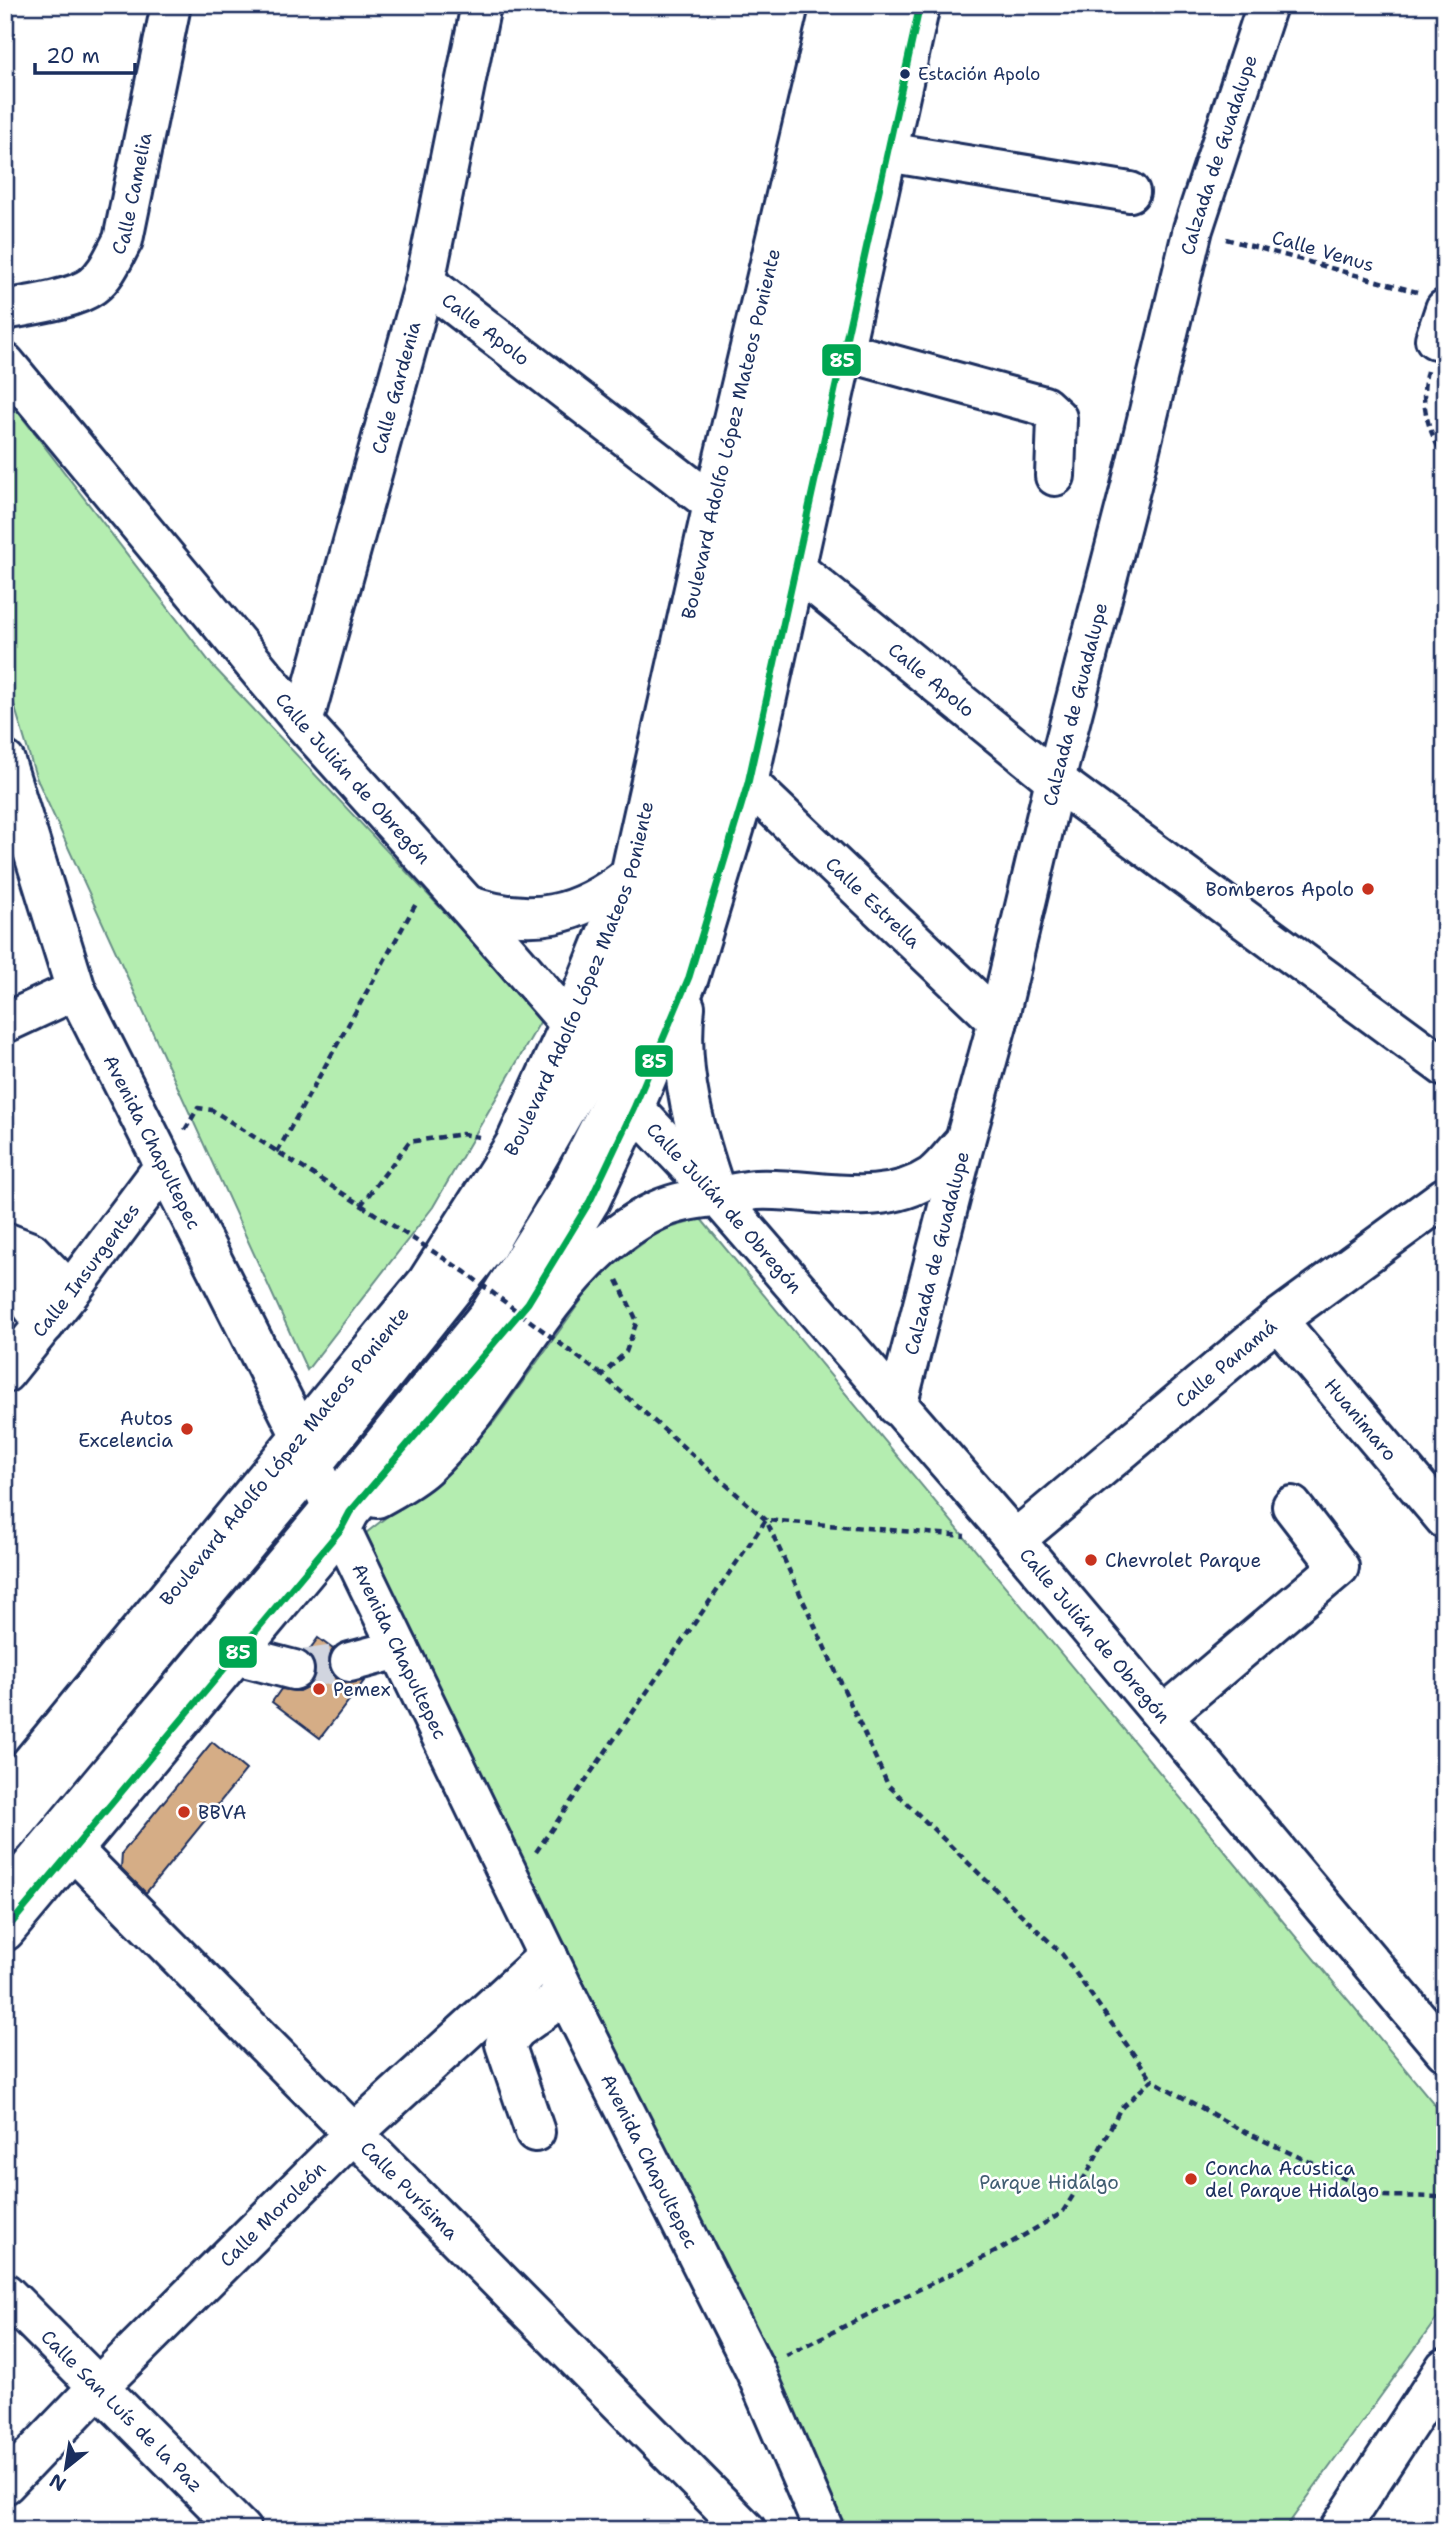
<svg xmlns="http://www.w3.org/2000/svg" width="1450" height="2535" font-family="'Shantell Sans',sans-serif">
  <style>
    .green { fill: #b4edb0; stroke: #688e87; stroke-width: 2 }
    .building { fill: #d5ad86; stroke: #1b2f5e; stroke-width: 2 }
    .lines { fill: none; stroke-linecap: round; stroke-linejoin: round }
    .minor-tunnel { stroke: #d1d5df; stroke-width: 38; stroke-dasharray: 38 19; stroke-linecap: butt }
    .minor-casing { stroke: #1b2f5e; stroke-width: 44 }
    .major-casing { stroke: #1b2f5e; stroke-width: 44 }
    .path { stroke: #1b2f5e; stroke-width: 4.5; stroke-dasharray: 7 5; stroke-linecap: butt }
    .minor { stroke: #fff; stroke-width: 38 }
    .major { stroke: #fff; stroke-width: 38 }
    .path-bridge { stroke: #1b2f5e; stroke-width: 4.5; stroke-dasharray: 7 5; stroke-linecap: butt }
    .bus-1-casing { stroke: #fff; stroke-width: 12 }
    .bus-1 { stroke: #00a651; stroke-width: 7 }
    .bus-dot { fill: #1b2f5e; stroke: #fff; stroke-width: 2.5 }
    .poi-dot { fill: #c8321e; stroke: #fff; stroke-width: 2.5 }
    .labels { text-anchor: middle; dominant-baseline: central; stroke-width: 5; stroke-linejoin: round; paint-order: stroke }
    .bus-label { font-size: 17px; fill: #1b2f5e; stroke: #fff; text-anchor: start }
    .street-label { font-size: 19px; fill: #1b2f5e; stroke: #fff }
    .poi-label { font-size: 19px; fill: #1b2f5e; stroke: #fff; text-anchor: start }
    .park-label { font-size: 19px; fill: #415e72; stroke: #fff }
    .line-badge { stroke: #fff; stroke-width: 2.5 }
    .badge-label { font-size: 19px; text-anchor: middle; font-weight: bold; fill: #fff }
  </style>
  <rect width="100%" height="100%" fill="#fff"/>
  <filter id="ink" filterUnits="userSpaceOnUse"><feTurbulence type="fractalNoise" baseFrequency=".0143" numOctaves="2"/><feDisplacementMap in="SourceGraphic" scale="14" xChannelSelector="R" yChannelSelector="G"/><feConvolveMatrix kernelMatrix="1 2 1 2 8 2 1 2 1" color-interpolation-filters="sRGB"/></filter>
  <g filter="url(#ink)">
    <path class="green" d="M5,395L212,665L543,1017L433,1207L307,1370L36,777L5,675Z
      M701,1219L1445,2117V2307L1284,2530H841L755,2370L366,1533L444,1472L494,1422L598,1277L659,1231Z"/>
    <path class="building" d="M318,1638L333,1649L329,1657V1667L335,1678L345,1683L364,1681L320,1738L272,1702L281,1689L299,1691L310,1685L315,1676V1665L307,1653Z
      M212,1742L246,1770L146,1893L121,1868L122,1853Z"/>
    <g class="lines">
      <path class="minor-tunnel" d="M294,1670L350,1662"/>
      <g class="minor-casing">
        <g id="minor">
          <path d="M887,152L1130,192"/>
          <path id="s1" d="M425,282L774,551L1055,780L1445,1067"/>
          <path id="s2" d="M5,310C29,305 73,300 92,286C107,275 114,256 123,240L171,5"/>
          <path d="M1435,339L1445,309"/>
          <path d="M843,351L1044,406L1057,418L1055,476"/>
          <path id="s3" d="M5,363L303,723L467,905L570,1024L634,1108L717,1196L1015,1540L1445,2051"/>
          <path id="s4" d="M303,723L425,282L481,5"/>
          <path id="s5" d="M5,761L76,990L301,1436L341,1529L566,1994L755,2370L824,2530"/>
          <path id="s6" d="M748,783L998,1021"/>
          <path d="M5,1023L76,990"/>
          <path d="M5,1242L31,1252L70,1292"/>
          <path d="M5,1258L9,1275L45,1324"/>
          <path id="s7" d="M1277,1320L1445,1519"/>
          <path id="s8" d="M5,1373L70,1292L165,1165"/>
          <path id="s9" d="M897,1406L965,1141L998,1021L1055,780L1131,486L1193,229L1267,5"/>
          <path id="s10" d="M1015,1540L1277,1320L1445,1197"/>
          <path d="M236,1655L294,1670"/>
          <path d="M350,1662L399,1649"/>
          <path d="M1163,1716L1339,1567L1292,1506"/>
          <path d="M5,1835L312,1465L487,1246L595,1058L649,918L866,5"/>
          <path id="s11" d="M72,1849L746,2530"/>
          <path d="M5,1898L331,1508L490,1313L570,1186L619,1089L681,930L774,551L900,5"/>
          <path d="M535,2132L505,2044L517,2029L566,1994"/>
          <path id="s12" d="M5,2293L241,2530"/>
          <path id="s13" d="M5,2484L98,2387L353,2134L548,1956"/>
          <path d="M1339,2530L1445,2368"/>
        </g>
      </g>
      <g class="major-casing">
        <g id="major">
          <path d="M467,905C531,927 578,917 630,875"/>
          <path d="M685,1007C677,1073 696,1135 717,1196"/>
          <path d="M377,1498C393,1489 412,1479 425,1467C508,1390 553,1259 658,1210C678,1201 698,1199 719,1196C731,1194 743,1191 756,1190C814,1187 879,1211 932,1176C944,1167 954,1152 965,1141"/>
          <path id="s14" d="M5,1795L427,1282L515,1144L570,1024L630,875L713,504L831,5"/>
          <path d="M5,1931L341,1529L350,1512L528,1303L590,1201L634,1108L689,977L748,783L920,5"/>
        </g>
      </g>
      <path class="path" d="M1226,239L1417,292
        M1427,371C1419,403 1428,431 1445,459
        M185,1130L198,1108L212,1110L361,1205L409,1142L462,1134L479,1137
        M277,1152L417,902
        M617,1280L637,1321L626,1352L602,1375L766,1520L888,1785L1062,1954L1152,2080
        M536,1852L766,1520L965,1536
        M786,2355L997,2251L1062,2213L1089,2170L1120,2109L1152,2080L1237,2128L1382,2196L1445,2197"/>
      <use href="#minor" class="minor"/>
      <use href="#major" class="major"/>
      <path class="path-bridge" d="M361,1205L465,1272L602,1375"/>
      <g class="bus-1-casing">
        <path id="bus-1" d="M5,1931L341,1529L350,1512L528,1303L590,1201L634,1108L689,977L748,783L920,5"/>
      </g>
      <use href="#bus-1" class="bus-1"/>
    </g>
  </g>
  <circle class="bus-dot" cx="905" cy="74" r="6"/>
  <g class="poi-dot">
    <circle cx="1368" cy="889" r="7"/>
    <circle cx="187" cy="1429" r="7"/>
    <circle cx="1091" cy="1560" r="7"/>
    <circle cx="319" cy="1689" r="7"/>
    <circle cx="184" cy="1812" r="7"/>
    <circle cx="1191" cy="2179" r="7"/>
  </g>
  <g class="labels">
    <g class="bus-label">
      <text x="918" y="74">Estación Apolo</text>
    </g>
    <g class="street-label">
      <text stroke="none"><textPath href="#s9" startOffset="1292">Calzada de Guadalupe</textPath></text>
      <text stroke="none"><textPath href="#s2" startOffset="194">Calle Camelia</textPath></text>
      <text transform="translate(1323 251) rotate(16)">Calle Venus</text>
      <text stroke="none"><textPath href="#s1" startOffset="77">Calle Apolo</textPath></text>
      <text stroke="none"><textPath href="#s4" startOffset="348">Calle Gardenia</textPath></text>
      <text stroke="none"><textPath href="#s14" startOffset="1573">Boulevard Adolfo López Mateos Poniente</textPath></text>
      <text stroke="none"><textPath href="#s1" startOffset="644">Calle Apolo</textPath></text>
      <text stroke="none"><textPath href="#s9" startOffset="724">Calzada de Guadalupe</textPath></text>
      <text stroke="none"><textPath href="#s3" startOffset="542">Calle Julián de Obregón</textPath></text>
      <text stroke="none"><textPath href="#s6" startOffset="173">Calle Estrella</textPath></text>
      <text stroke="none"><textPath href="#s14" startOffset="1006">Boulevard Adolfo López Mateos Poniente</textPath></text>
      <text stroke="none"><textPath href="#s5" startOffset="410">Avenida Chapultepec</textPath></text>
      <text stroke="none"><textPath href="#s3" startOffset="1110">Calle Julián de Obregón</textPath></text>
      <text stroke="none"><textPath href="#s9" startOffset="158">Calzada de Guadalupe</textPath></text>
      <text stroke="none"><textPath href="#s8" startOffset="131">Calle Insurgentes</textPath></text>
      <text stroke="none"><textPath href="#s10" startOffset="275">Calle Panamá</textPath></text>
      <text stroke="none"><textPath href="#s7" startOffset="130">Huanimaro</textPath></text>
      <text stroke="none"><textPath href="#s14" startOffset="439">Boulevard Adolfo López Mateos Poniente</textPath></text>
      <text stroke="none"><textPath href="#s3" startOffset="1676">Calle Julián de Obregón</textPath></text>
      <text stroke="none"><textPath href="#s5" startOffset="976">Avenida Chapultepec</textPath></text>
      <text stroke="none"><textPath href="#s5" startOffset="1544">Avenida Chapultepec</textPath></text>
      <text stroke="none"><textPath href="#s11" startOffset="480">Calle Purísima</textPath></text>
      <text stroke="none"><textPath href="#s13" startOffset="380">Calle Moroleón</textPath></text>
      <text stroke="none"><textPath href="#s12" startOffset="166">Calle San Luís de la Paz</textPath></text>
    </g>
    <g class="poi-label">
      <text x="1354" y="889" text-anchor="end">Bomberos Apolo</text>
      <text x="173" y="1418" text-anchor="end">Autos<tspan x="173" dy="22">Excelencia</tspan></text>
      <text x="1105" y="1560">Chevrolet Parque</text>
      <text x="333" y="1689">Pemex</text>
      <text x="198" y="1812">BBVA</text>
      <text x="1205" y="2168">Concha Acustica<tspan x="1205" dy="22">del Parque Hidalgo</tspan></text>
    </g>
    <g class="park-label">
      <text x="1049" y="2182">Parque Hidalgo</text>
    </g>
  </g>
  <g class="line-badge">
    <rect x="821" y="343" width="41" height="34" rx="7" fill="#00a651"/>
    <rect x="634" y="1044" width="40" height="34" rx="7" fill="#00a651"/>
    <rect x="218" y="1635" width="40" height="34" rx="7" fill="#00a651"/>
  </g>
  <g class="badge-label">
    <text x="842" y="367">85</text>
    <text x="654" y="1068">85</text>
    <text x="238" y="1659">85</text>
  </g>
  <rect width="1450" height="2535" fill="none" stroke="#fff" stroke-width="28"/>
  <rect x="14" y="14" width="1422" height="2507" fill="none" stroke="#1b2f5e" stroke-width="2.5" filter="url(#ink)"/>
  <g transform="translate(66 2468) rotate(210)" stroke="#ffffff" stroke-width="5" paint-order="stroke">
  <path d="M0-5L12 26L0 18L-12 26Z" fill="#1b2f5e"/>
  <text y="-10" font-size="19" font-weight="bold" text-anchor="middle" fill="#1b2f5e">N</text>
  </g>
  <path d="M35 63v10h100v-10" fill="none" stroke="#1b2f5e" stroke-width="3.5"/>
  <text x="46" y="63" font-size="21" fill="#1b2f5e" stroke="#ffffff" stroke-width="5" paint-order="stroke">20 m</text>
</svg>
